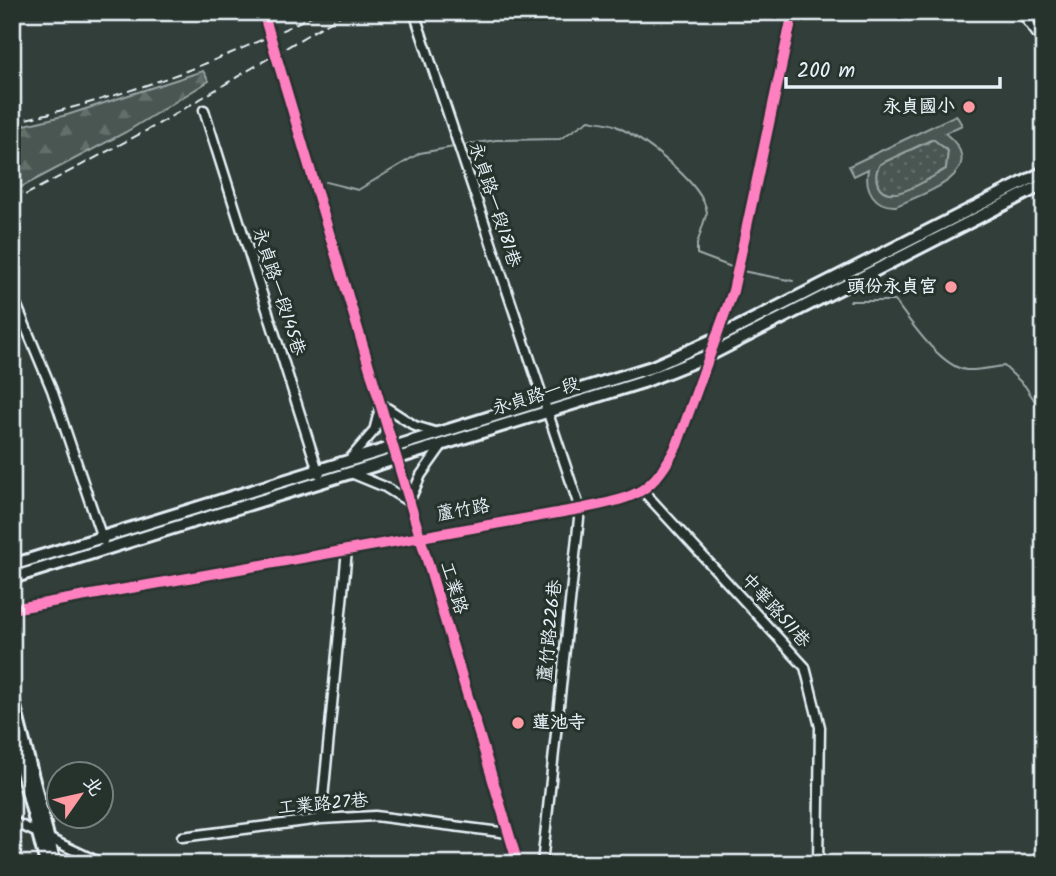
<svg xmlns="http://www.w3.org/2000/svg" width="1056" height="876" font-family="Kalam,'LXGW WenKai TC',sans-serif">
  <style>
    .grass { fill: url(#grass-dots); stroke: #98a4a4; stroke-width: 2 }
    .forest { fill: url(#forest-firs); stroke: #98a4a4; stroke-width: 2 }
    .garden { fill: #495651; stroke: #98a4a4; stroke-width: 2; fill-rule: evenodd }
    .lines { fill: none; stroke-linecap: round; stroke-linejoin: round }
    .stream { stroke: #9ea9ab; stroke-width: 2 }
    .minor-casing { stroke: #e8f1f8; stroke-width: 13 }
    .major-casing { stroke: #e8f1f8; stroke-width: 16 }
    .minor { stroke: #26332d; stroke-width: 8 }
    .major { stroke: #26332d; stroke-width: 10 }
    .rail { stroke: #e8f1f8; stroke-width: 2; stroke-dasharray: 10 5; stroke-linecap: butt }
    .minor-bridge-casing { stroke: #e8f1f8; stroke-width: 13; stroke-linecap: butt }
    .minor-bridge { stroke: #26332d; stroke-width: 8 }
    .cycleway-casing { stroke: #26332d; stroke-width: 15 }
    .cycleway { stroke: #ff80c0; stroke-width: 10 }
    .poi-dot { fill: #ff9aa2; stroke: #26332d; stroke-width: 2.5 }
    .labels { text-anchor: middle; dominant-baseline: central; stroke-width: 6; stroke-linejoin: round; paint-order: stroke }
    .poi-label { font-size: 18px; font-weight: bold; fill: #e8f1f8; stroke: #26332d; text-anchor: end }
    .street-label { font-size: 18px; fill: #e8f1f8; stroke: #26332d }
  </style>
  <defs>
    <pattern id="grass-dots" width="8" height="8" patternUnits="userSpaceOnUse" patternTransform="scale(1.75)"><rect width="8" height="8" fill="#495651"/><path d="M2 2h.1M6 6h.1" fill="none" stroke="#636f6b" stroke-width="1.8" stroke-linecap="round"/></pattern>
    <pattern id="forest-firs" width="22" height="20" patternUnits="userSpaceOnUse" patternTransform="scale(1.75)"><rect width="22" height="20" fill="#495651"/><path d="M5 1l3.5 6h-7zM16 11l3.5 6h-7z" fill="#636f6b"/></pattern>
  </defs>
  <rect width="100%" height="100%" fill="#323e39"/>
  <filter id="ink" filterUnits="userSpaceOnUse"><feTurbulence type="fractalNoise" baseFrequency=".0143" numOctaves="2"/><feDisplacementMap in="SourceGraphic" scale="14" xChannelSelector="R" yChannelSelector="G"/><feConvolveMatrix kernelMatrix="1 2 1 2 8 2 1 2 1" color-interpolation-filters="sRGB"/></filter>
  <g filter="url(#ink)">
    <path class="grass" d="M934,139L948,151L946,169C931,177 889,208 878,185C875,178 876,170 880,164Z"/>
    <path class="forest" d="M203,71L209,81L126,132L12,192V128L67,115Z"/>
    <path class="garden" d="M956,115L962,125L945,133C993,172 925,193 896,206C875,207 864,190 868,169L854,176L849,166ZM933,139L948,151L946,169C931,177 889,208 878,185C875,178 876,170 880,164Z"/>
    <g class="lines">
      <path class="stream" d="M463,145L496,140L560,139L589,120C597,122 609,122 616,126C643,139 702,182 707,212L697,244V254L734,268
        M326,182L358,190L420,153L454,147
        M742,271L793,281
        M850,301H895C910,321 940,366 966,370C977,371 993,367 1004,366L1025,386L1044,415"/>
      <g class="minor-casing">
        <path id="minor" d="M414,12L580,509L542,864
          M1021,12L1044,43
          M204,110L319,474
          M343,281L518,864
          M12,294L52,390L103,541
          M349,460L374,431L381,404L415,426L438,433
          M351,473L385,487L409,502L421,475L443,444
          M644,492L805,667L820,727L818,864
          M12,609L580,509C633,497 651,497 677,445L733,291L793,12
          M321,819L347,550
          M12,821L103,864
          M182,837L321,819L375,816L508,833"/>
      </g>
      <g class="major-casing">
        <path id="major" d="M12,565L652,367L717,338L1044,172
          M12,578L643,382L710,355L1044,184
          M12,695L55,864
          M12,733L46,864"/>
      </g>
      <use href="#minor" class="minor"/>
      <use href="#major" class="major"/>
      <path class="rail" d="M12,122C119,99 222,62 319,12
        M12,202L155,126L346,12"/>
      <g class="minor-bridge-casing">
        <path id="minor-bridge" d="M263,12L343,281"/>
      </g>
      <use href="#minor-bridge" class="minor-bridge"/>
      <g class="cycleway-casing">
        <path id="cycleway" d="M263,12L518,864
          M12,609L580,509C633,497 651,497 677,445L733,291L793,12"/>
      </g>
      <use href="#cycleway" class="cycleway"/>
    </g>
  </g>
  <g class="poi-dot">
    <circle cx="969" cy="107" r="7"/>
    <circle cx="951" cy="287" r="7"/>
    <circle cx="518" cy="723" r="7"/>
  </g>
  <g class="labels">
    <g class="poi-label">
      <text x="955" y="107">永貞國小</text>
      <text x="937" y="287">頭份永貞宮</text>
      <text x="532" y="723" text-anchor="start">蓮池寺</text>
    </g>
    <g class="street-label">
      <text transform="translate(494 205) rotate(72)">永貞路一段181巷</text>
      <text transform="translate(278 292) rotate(72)">永貞路一段145巷</text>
      <text transform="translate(536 397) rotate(-17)">永貞路一段</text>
      <text transform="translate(463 511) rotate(-10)">蘆竹路</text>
      <text transform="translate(453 588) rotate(73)">工業路</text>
      <text transform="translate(775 611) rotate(48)">中華路511巷</text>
      <text transform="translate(551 631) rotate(-84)">蘆竹路226巷</text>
      <text transform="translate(323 805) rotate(-5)">工業路27巷</text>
    </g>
  </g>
  <rect width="1056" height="876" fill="none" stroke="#26332d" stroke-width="42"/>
  <rect x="21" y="21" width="1014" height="834" fill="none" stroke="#e8f1f8" stroke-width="2.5" filter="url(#ink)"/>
  <g transform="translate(80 795) rotate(56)"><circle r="33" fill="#26332d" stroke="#747f7e" stroke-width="2"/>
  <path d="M0-5L12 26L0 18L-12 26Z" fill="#ff9aa2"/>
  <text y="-10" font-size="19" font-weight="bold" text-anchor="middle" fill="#e8f1f8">北</text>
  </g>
  <path d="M786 77v10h214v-10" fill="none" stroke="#e8f1f8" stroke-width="3.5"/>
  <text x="797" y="77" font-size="21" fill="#e8f1f8" stroke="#26332d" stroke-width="5" paint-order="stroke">200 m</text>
</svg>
